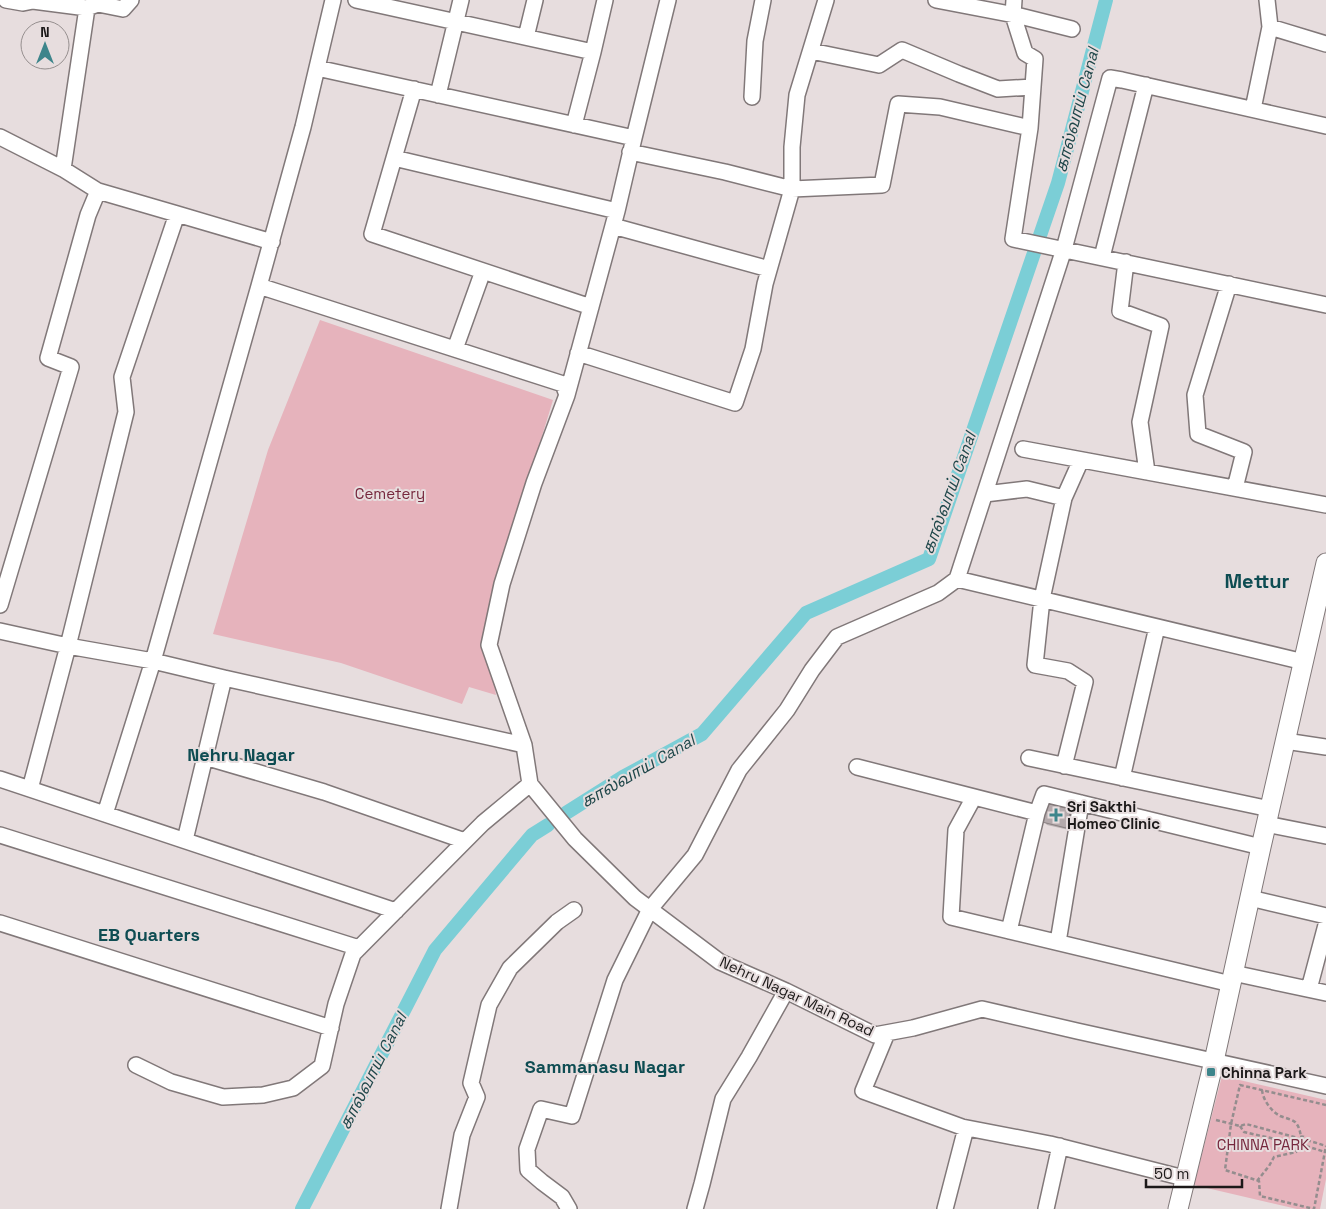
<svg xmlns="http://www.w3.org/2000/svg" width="1326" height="1209" font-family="'Space Grotesk','Noto Sans Tamil',sans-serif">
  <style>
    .green { fill: #e6b3bc }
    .shadow { fill: #0003 }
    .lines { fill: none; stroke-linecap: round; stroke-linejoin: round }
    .canal { stroke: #7bced6; stroke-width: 14 }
    .building { fill: #b4aaac; stroke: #8a8182 }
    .minor-casing { stroke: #817879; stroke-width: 18 }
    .major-casing { stroke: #817879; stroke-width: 21 }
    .path { stroke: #948d8e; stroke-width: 2.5; stroke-dasharray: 4 2.5; stroke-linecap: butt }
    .minor { stroke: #fff; stroke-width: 15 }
    .major { stroke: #fff; stroke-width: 19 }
    .poi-dot { fill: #3d858b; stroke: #e7ddde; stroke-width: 2 }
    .labels { text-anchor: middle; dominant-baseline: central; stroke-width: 4; stroke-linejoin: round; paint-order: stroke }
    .park-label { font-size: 15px; fill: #76273d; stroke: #e7ddde }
    .poi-label { font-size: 15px; font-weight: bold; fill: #1c1919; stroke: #e7ddde; text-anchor: start }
    .street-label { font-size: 15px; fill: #1c1919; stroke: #e7ddde }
    .water-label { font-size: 16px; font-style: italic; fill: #1f474a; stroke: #e7ddde }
    .quarter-label { font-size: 18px; font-weight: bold; fill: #0e4c52; stroke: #e7ddde }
    .district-label { font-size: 20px; font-weight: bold; fill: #0e4c52; stroke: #e7ddde }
  </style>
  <rect width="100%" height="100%" fill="#e7ddde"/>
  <path class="green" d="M320,320L553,400L520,508L492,673L496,695L469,687L462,704L341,663L213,634L268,450Z
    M1222,1076L1326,1100V1179L1320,1209H1297L1194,1185Z"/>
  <path class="shadow" d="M1070,810L1073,813L1069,830L1047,825L1044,821Z"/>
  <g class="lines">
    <path class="canal" d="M566,813L623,777L702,734L806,613L929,559L1058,183L1106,0
      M302,1209L435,950L532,835L548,825"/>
  </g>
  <path class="building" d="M1047,803L1071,809L1066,828L1042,822Z"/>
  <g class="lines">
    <g class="minor-casing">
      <path id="minor" d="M6,0L23,3L33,1L87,8
        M333,0L303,127L259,286L563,384L567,395L534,483L502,584L489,645L524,745L530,784
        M356,0L593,52L574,125
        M826,0L797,95L792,147V189L882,185L898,104L940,107L1030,128L1035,59L1025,53L1013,15L1014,0
        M936,0L1020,16L1072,29
        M98,4L123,9L131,0
        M1270,27L1326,44
        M526,37L535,0
        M811,51L879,65L902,50L959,74L998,89L1033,87
        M593,52L605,0
        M317,68L634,138L617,211L567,395
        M414,89L372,234L591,307
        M438,95L461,0
        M752,97L755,41L763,0
        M1253,109L1270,27L1267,0
        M1030,128L1013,239L1326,305
        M0,137L63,169
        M634,138L668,0
        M394,158L617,211
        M98,191L177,214
        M613,226L769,269
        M1102,257L1146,85
        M1126,262L1120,311L1161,326L1140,422L1147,472
        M1229,284L1195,395L1198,434L1244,452L1235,488
        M455,349L483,271
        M578,353L735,403L753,349L765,284L792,189L725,172L630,152
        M1023,449L1326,505
        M985,494L1027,489L1064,498L1081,460
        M1064,498L1042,599L1035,665L1068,671L1085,682L1064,766
        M957,579L1304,662
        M0,605L71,367L48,358L88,215L98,191L63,169L87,8L98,4L99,0
        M0,631L68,646L153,661L224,678L524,745
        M1285,741L1326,747
        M205,757L324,792L465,841
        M1029,758L1270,809
        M857,767L1037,813L1044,794L1261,847
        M1122,778L1157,627
        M0,779L396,911
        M530,784L575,839L635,898L720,962L786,991L875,1035L913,1028L982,1009L1077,1031L1326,1086
        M30,789L68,646L126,412L122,377L177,214L272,242
        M974,797L956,830L951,917L1231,984
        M105,814L153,661L259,286
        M1266,824L1326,836
        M0,835L359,948
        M185,840L224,678
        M1250,898L1326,916
        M0,923L331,1028
        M1009,931L1037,813
        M1058,942L1081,803
        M1233,973L1326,993
        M1309,989L1326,925
        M887,1033L863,1091L962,1127L1050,1144L1184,1178
        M136,1065L171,1082L223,1097L263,1095L293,1088L322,1066L336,1004L353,954L465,841L483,823L530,784
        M449,1209L462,1135L477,1097L471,1083L489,1005L510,968L557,922L574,910
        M569,1209L562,1197L542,1182L528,1170L527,1149L541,1109L572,1116L615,980L650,909L695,855L739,770L787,710L812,670L837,637L938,593L957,579L1064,249L1110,78L1122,80L1326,126
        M695,1209L702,1184L723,1099L749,1057L786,991
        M945,1209L966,1128
        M1046,1209L1060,1146"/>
    </g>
    <g class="major-casing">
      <path id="major" d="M1178,1209L1214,1061L1261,847L1326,563"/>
    </g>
    <path class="path" d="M1262,1090C1263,1100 1271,1111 1280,1116C1285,1118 1291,1119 1295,1122C1299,1126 1300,1131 1301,1137
      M1326,1105L1240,1085L1231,1124L1225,1170L1259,1181L1260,1196L1314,1209L1326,1146
      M1216,1120L1240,1126L1246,1124L1298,1138
      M1240,1126L1244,1132L1297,1144
      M1296.5 1142a5.5 5.5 0 1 1 11 0a5.5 5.5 0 1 1-11 0Z
      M1307,1140L1326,1146
      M1306,1146L1325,1152
      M1257,1181L1269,1166L1274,1157L1296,1152L1299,1147"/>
    <use href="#minor" class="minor"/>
    <use href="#major" class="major"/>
  </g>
  <g class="poi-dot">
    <path d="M1053.5 807.5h5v5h5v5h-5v5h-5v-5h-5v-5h5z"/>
    <rect x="1206" y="1067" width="10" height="10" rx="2.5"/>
  </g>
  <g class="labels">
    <g class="park-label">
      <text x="390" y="493">Cemetery</text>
      <text x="1263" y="1144">CHINNA PARK</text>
    </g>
    <g class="poi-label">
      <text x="1067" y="806">Sri Sakthi<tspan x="1067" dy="17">Homeo Clinic</tspan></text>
      <text x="1221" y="1072">Chinna Park</text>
    </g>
    <g class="street-label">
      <text transform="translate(797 996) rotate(25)">Nehru Nagar Main Road</text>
    </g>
    <g class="water-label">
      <text transform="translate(1077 110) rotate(-75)">கால்வாய் Canal</text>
      <text transform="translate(949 493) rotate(-70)">கால்வாய் Canal</text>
      <text transform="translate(638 771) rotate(-30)">கால்வாய் Canal</text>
      <text transform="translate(373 1071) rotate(-63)">கால்வாய் Canal</text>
    </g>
    <g class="quarter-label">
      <text x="241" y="754">Nehru Nagar</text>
      <text x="149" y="934">EB Quarters</text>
      <text x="605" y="1066">Sammanasu Nagar</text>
    </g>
    <g class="district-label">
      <text x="1257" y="581">Mettur</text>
    </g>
  </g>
  <g transform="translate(45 45)"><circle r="24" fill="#e7ddde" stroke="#968f8f"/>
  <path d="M0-4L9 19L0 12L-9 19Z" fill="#3d858b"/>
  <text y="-8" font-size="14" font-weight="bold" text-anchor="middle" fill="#1c1919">N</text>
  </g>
  <path d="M1146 1179v8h96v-8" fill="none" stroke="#1c1919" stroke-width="2.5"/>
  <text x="1154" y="1179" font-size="15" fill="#1c1919" stroke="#e7ddde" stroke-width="4" paint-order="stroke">50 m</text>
</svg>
